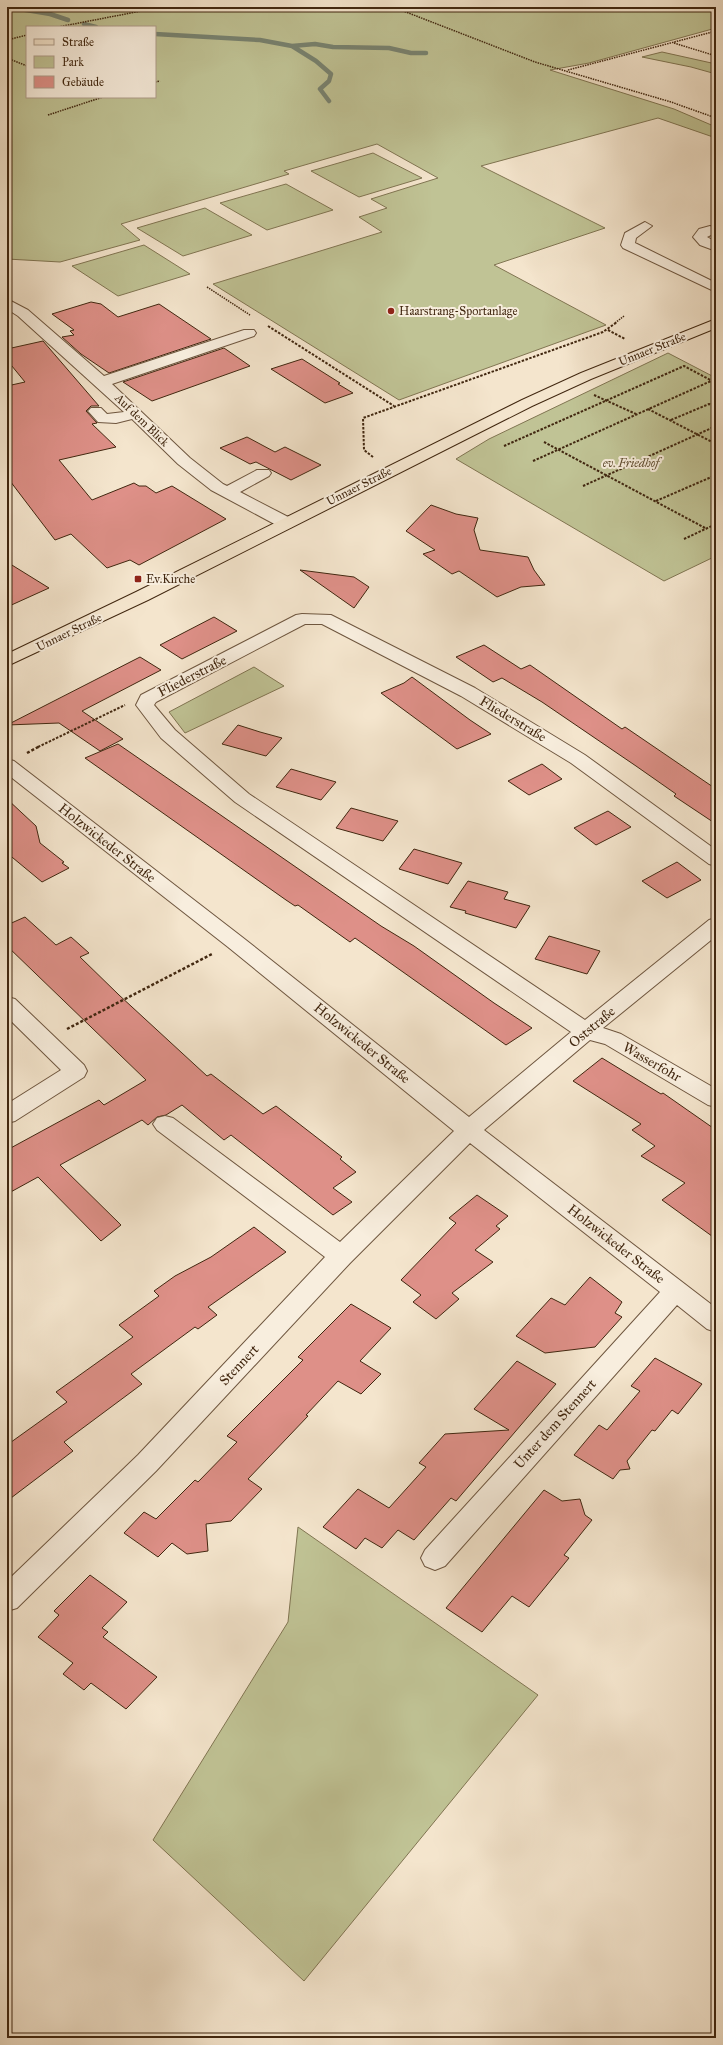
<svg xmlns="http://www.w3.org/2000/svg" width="723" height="2045" font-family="'IM FELL Great Primer',serif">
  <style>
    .green { fill: #c0c395; stroke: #807552; fill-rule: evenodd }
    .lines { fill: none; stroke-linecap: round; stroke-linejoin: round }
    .stream { stroke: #788371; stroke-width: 4.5 }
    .building { fill: #de9088; stroke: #412710 }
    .minor-casing { stroke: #6e563f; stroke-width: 2 }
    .major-casing { stroke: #412710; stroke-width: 2 }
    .path-far2 { stroke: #412710; stroke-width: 1.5; stroke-dasharray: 1.5 1; stroke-linecap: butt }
    .path-far1 { stroke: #412710; stroke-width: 2; stroke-dasharray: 2.5 1.5; stroke-linecap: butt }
    .path { stroke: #412710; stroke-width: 2.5; stroke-dasharray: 3 2; stroke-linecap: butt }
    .minor { fill: #f8eede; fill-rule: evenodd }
    .major { fill: #f4e5cd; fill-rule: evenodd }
    .poi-dot { fill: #8f2418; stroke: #f8eede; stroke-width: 1.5 }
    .labels { text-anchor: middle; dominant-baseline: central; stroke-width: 4; stroke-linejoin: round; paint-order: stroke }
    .far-poi-label { font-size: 12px; fill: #412710; stroke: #f8eede; text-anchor: start }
    .far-street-label { font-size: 12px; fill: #412710; stroke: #f8eede }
    .far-park-label { font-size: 12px; font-style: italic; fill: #614e31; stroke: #f8eede }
    .street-label { font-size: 14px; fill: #412710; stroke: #f8eede }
  </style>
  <rect width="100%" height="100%" fill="#f4e5cd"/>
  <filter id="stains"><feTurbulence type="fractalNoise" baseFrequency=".005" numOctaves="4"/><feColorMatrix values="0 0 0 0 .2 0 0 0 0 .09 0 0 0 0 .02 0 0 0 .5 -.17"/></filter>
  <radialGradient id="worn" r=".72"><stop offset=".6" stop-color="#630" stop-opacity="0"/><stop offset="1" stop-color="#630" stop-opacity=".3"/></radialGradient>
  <path class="green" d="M7,7H716V28L589,63L550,70L674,109L716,127V138L658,118L481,166L605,228L494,265L606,325L399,400L213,284L382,232L359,217L387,208L371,199L438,178L377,144L284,171L289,174L121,224L140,240L60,262L7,259ZM27,27H155V97H27Z
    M662,52L716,64V74L691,67L642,57Z
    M373,153L422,178L359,197L311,171Z
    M286,184L333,210L267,230L220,203Z
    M205,208L252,235L183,256L137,228Z
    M144,245L190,274L118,296L72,266Z
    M668,353L716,378V556L664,581L456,459L489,439Z
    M254,667L284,686L185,733L169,712Z
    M298,1527L538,1695L304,1981L153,1840L288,1622Z"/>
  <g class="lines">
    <path class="stream" d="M8,7L50,14L68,20
      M84,24L96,27
      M155,34L260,40L292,46L315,44L333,47L389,48L411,53H426
      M292,46L316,61L331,74L329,81L320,89L329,101"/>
  </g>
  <path class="building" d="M91,302L101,304L118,317L159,304L211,339L109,373L81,354L62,337L74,335L70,331L74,330L52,314Z
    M43,341L99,406H91L86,411L97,423L92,424L116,447L59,460L92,500L134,483L139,486H146L156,493L172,486L226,519L139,565L130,560L107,568L71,534L55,540L7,477V386L25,382L7,360V349Z
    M224,348L250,366L152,401L123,382Z
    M302,359L340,383L338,384L353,393L325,403L271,369Z
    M247,437L275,452L285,447L321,465L291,480L256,462L250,464L220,448Z
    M431,505L456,514L478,518L474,530L480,550L528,557L534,570L545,585L521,587L497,597L459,571L452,574L423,554L435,550L406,531Z
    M7,562L49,588L7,607Z
    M300,570L354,577L369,587L354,608Z
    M214,617L237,631L182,659L160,645Z
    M484,645L521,669L530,665L622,729L625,727L716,789V824L674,796L676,794L636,766L542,702L502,678L493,682L456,657Z
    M140,657L161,670L82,711L123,739L100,751L59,723L7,725Z
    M412,677L470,720L491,734L457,749L381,693L404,683Z
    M238,725L260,732L282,738L266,756L222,744Z
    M118,744L381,926L414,946L494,1003L532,1028L506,1045L355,938L350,942L298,905L295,906L286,900L85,758Z
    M542,764L562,779L529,795L508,781Z
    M291,769L336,782L321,800L276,787Z
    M7,799L36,826L40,843L64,862L62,863L69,868L42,882L7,853Z
    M351,808L398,821L383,841L336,828Z
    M608,811L631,827L596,845L574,828Z
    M414,849L462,863L448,884L399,869Z
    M677,862L701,880L667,898L642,881Z
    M468,881L508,892L504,899L530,906L516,928L465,913L466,911L450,907Z
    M25,917L56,945L71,937L89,953L80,957L119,995L207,1076L211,1074L263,1114L276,1106L342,1157L340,1159L356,1172L333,1188L352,1202L333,1215L231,1135L224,1140L182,1105L166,1115L157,1117L148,1125L142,1120L60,1165L121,1225L101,1241L38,1177L7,1194V1150L99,1100L104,1105L146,1080L7,946V925Z
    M549,936L600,951L587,974L535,959Z
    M602,1058L661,1094L663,1093L716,1130V1239L662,1200L685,1183L641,1156L655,1146L632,1130L641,1124L573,1081Z
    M477,1195L508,1216L496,1226L500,1229L475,1250L493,1262L452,1293L459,1299L436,1319L413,1302L421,1295L401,1280L456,1223L449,1218Z
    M254,1227L286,1252L208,1307L217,1315L198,1329L195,1327L131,1374L142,1384L64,1442L73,1451L7,1501V1445L67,1402L56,1392L133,1337L119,1325L159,1296L154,1291L175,1276L211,1257Z
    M590,1277L622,1302L615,1313L622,1317L595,1347L545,1353L516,1336L551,1298L565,1305Z
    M351,1304L391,1328L360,1361L381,1374L361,1394L338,1381L306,1415L308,1416L248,1479L262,1489L231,1521L206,1524L208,1551L187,1554L172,1543L158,1557L124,1533L144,1512L156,1519L195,1480L198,1482L237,1442L227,1436L303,1360L298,1357Z
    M655,1358L702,1384L678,1414L672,1410L655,1431L652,1430L627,1461L630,1469L620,1470L613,1479L574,1455L599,1425L607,1430L640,1391L631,1386Z
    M517,1361L556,1384L456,1501L451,1498L414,1540L398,1530L382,1548L365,1538L356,1549L323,1527L358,1489L389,1508L426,1467L419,1463L445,1434L509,1430L474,1409Z
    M544,1490L562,1501L580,1499L585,1515L592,1520L564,1555L569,1558L529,1607L512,1596L482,1632L446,1608Z
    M90,1575L127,1602L102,1628L108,1632L103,1637L157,1677L126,1709L91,1683L84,1690L63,1674L73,1663L38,1637L59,1615L54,1611Z"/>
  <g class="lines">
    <g class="minor-casing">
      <path id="minor" d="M645,222L652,226L636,238L635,243L716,283V292L623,248L621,245L625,233Z
        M710,226L716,229L715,233L707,237L716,242V251L700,245L693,237L699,229Z
        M7,299L28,310L104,376L244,330H254L256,333L254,336L112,384L190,458L223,484L227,486L257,470H269L271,473L269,476L240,492L292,519L294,523L292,527L286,528L280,527L211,490L178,464L132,419L116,423L98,422L88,411L91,408H101L107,414L124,412L18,316L7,309Z
        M302,614L331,615L475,688L585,755L716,850V866L709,864L571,763L461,696L322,624H305L156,702L154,705L175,730L249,794L585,1020L709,920L716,918V936L603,1028L621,1034L716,1089V1107L708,1105L605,1044L590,1040L484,1130L716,1308V1332L707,1329L677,1305L445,1566L435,1570L425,1566L421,1558L425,1550L660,1292L470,1143L350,1263L156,1471L17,1608L7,1611V1581L138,1455L325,1257L157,1130L153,1124L157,1118L165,1116L173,1118L340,1242L454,1131L228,947L7,774V759L14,761L242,937L469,1117L571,1032L235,802L161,738L136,705L141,695L296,615Z
        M7,997L15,999L84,1065L87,1071L84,1077L15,1121L7,1123V1104L61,1070L7,1017Z"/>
    </g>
    <g class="major-casing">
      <path id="major" d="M716,319V328L591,379L532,406L148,600L7,666V654L136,592L522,400L581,373Z"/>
    </g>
    <path class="path-far2" d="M393,7L535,62L671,102L716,118
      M58,27L162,7
      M7,40L27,35
      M674,43L716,56
      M7,58L27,66
      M568,70L716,31
      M155,82L160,81
      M48,115L103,97
      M207,287L250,315
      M615,323L624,316"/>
    <path class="path-far1" d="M268,326L394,406
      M608,330L625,339
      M594,395L636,414
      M648,409L716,444
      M671,420L709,404L716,407
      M544,442L707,529
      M504,446L684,366L716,383
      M373,457L364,450L363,418L603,332L617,322
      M533,461L711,381
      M583,486L716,426
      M656,501L716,475
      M684,539L716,524
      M38,747L125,705"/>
    <path class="path" d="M27,753L40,746
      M67,1029L212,954"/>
    <use href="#minor" class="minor"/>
    <use href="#major" class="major"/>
  </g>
  <g class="poi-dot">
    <circle cx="391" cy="311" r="4"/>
    <rect x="134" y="575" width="8" height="8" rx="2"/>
  </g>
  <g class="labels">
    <g class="far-poi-label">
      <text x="399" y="311">Haarstrang-Sportanlage</text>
      <text x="146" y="579">Ev.Kirche</text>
    </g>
    <g class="far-street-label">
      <text transform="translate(652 349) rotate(-22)">Unnaer Straße</text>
      <text transform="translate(142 420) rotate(44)">Auf dem Blick</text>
      <text transform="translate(359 486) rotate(-27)">Unnaer Straße</text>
      <text transform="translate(69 632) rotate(-26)">Unnaer Straße</text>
    </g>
    <g class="far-park-label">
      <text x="631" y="463">ev. Friedhof</text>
    </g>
    <g class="street-label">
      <text transform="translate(192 676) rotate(-27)">Fliederstraße</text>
      <text transform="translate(513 719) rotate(31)">Fliederstraße</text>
      <text transform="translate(107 843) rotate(38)">Holzwickeder Straße</text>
      <text transform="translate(592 1027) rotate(-40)">Oststraße</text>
      <text transform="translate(362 1043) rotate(39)">Holzwickeder Straße</text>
      <text transform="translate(652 1062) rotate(30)">Wasserfohr</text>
      <text transform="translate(616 1244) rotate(38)">Holzwickeder Straße</text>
      <text transform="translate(239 1365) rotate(-47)">Stennert</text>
      <text transform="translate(555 1424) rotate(-48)">Unter dem Stennert</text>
    </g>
  </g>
  <rect width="723" height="2045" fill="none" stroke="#f4e5cd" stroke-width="24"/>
  <rect x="8" y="8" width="707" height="2029" fill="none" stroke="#412710" stroke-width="2"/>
  <rect x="12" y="12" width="699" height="2021" fill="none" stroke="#412710"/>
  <rect x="26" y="26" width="130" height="72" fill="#f8eede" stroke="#af9e8c"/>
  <rect x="34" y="39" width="20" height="6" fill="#f4e5cd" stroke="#af9e8c"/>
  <text x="62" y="46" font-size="12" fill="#412710">Straße</text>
  <rect x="34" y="56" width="20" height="12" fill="#c0c395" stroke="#af9e8c"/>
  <text x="62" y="66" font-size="12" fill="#412710">Park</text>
  <rect x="34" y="76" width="20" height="12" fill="#de9088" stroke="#af9e8c"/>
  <text x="62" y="86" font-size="12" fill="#412710">Gebäude</text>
  <rect width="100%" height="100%" filter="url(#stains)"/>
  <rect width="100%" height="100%" fill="url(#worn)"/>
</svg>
